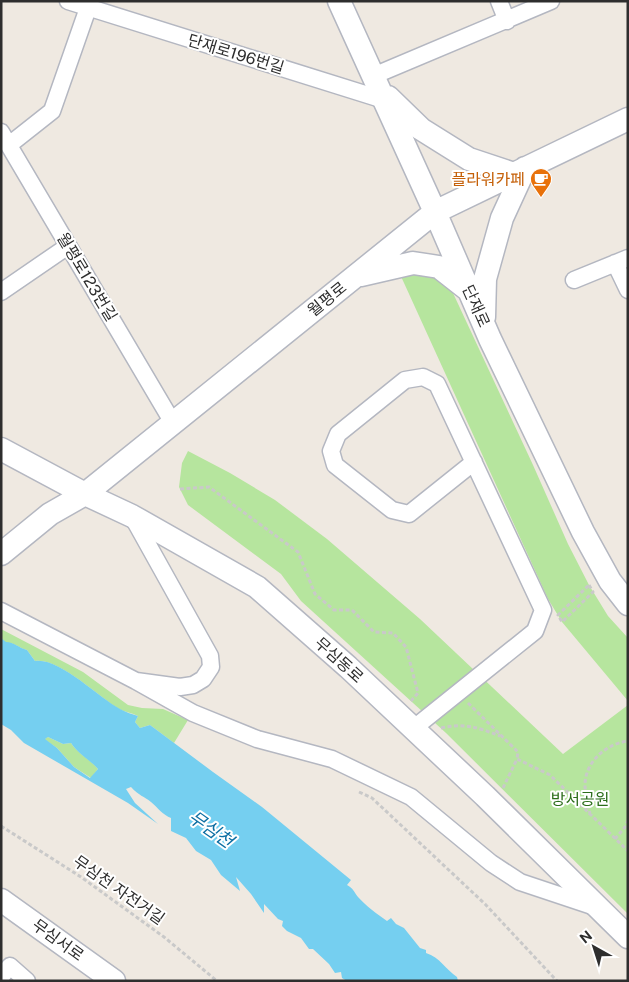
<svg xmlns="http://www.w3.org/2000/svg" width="629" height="982" font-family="'Public Sans','Noto Sans KR',sans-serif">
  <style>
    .green { fill: #b6e59e }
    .water { fill: #75cff0; fill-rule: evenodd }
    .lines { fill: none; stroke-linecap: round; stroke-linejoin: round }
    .street-casing { stroke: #b4b7c1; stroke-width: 19 }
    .secondary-casing { stroke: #b4b7c1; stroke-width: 25 }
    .path { stroke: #c9c9c9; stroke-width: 3; stroke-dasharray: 4 2.5; stroke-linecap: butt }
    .street { stroke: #fff; stroke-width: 16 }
    .secondary { stroke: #fff; stroke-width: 22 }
    .labels { text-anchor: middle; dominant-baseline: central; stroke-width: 4; stroke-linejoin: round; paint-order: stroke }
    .street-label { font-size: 16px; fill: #2e2e2e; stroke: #fff }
    .food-label { font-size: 16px; fill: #c56008; stroke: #fff; text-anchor: end }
    .park-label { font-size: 16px; fill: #2c6e1b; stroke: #fff }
    .water-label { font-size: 18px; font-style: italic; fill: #0d6fa3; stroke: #fff }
  </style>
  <rect width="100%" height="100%" fill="#efe9e1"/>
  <path class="green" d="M399,272L446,278L533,465L568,544L589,585L608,616L628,638V701L562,622L548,599Z
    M188,451L230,473L275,500L327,539L420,619L563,754L628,705V914L446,733L301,601L281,574L188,505L179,487L182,463Z
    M1,629L83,672L128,705L142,708L163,709L188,720L174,743L150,725L140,728L135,722L138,716C132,713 125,712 119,709C99,697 58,657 35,661L27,650C19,648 14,642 6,643L1,638Z
    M48,737L63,744L71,743C78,754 90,759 98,769L91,778L74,767L57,748L44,739Z"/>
  <path class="water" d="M1,638L6,642C14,642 19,648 27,650L35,661C59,657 98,697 120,709C125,712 132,714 138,716L135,722L140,728L150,725L213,772L262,807L351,880L347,885C353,888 354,892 358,897C366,906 377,914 387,921L391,918L396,924L404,928L420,948L426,950V953C440,957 446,970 457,977L458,981H347L342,978L341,972L335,973L329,964L313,949H309L301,938L287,931L282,926L283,921L278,919L264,904V913L251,894L236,877L240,891L221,875L211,860L196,851L186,838L171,831V818C163,815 158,808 151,802C144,796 139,796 131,787L126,789L135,803L158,824L128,803L24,743L11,730L1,724ZM48,737L63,744L71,743C78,754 89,759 98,769L90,778L74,767L57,748L45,739Z"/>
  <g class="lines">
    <g class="street-casing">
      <path id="street" d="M68,1L384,100
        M499,1L507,21
        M373,76L551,1
        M1,132L173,423
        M9,145L52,111L88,8
        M615,263L628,290
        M574,280L628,258
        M1,292L68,246
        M1,611L136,681L180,687L193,685L203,679L211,667L210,656L132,516
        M136,681L193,713L257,739L332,759L411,797L491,863L520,882L595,907
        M414,728L535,631L543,610L437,384L423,377L405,380L338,434L331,451L335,465L392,510L409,514L474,462
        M1,977L10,966L27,981"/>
    </g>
    <g class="secondary-casing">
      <path id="secondary" d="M339,1L435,212L490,339L583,532L610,581L628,604
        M388,97L421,129L469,159L514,174
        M361,275L413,263L439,267L467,289
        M484,317L485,279L502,218L525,168
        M1,449L85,494L132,516L257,587L348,667L485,796L628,937
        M1,554L50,514L85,494L435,212L628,119
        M1,900L114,981"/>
    </g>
    <path class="path" d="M180,489L209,487L298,552L315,594L334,610H352L374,632L393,633L406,647L418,693L411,701
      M589,585L593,592L562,622L558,615Z
      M468,703L518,752L517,759
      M441,728C465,723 477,727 500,736
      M503,788L517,759L550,775L628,851
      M359,792L372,798L485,904L557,981
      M590,815C589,805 586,796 585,787C584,763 605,744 628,741
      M1,826L81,877L164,937L217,981
      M615,839L625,827L628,820"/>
    <use href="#street" class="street"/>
    <use href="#secondary" class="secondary"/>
  </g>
  <defs>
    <g id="cafe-pin" transform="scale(1.125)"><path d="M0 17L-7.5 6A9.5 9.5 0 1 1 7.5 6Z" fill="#e8710a" stroke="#fff"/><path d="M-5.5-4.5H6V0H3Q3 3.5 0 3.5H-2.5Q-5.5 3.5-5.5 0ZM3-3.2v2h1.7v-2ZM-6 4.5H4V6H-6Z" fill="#fff"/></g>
  </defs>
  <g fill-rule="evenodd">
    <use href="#cafe-pin" x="541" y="179"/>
  </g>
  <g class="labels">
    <g class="street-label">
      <text transform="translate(236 54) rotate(17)">단재로196번길</text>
      <text transform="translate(87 277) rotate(59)">월평로123번길</text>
      <text transform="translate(327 299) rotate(-39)">월평로</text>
      <text transform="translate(476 306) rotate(66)">단재로</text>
      <text transform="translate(339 660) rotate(42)">무심동로</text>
      <text transform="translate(119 890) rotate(35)">무심천 자전거길</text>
      <text transform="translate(58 940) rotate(36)">무심서로</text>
    </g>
    <g class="food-label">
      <text x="525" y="179">플라워카페</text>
    </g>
    <g class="park-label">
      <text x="580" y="799">방서공원</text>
    </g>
    <g class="water-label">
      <text transform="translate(211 829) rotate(35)">무심천</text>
    </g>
  </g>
  <rect width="629" height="982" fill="none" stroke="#2e2e2e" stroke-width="5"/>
  <g transform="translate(594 947) rotate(321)" stroke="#ffffff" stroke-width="4" paint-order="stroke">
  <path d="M0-4L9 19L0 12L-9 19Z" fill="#2e2e2e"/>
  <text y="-8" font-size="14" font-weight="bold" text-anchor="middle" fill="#2e2e2e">N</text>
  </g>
</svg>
